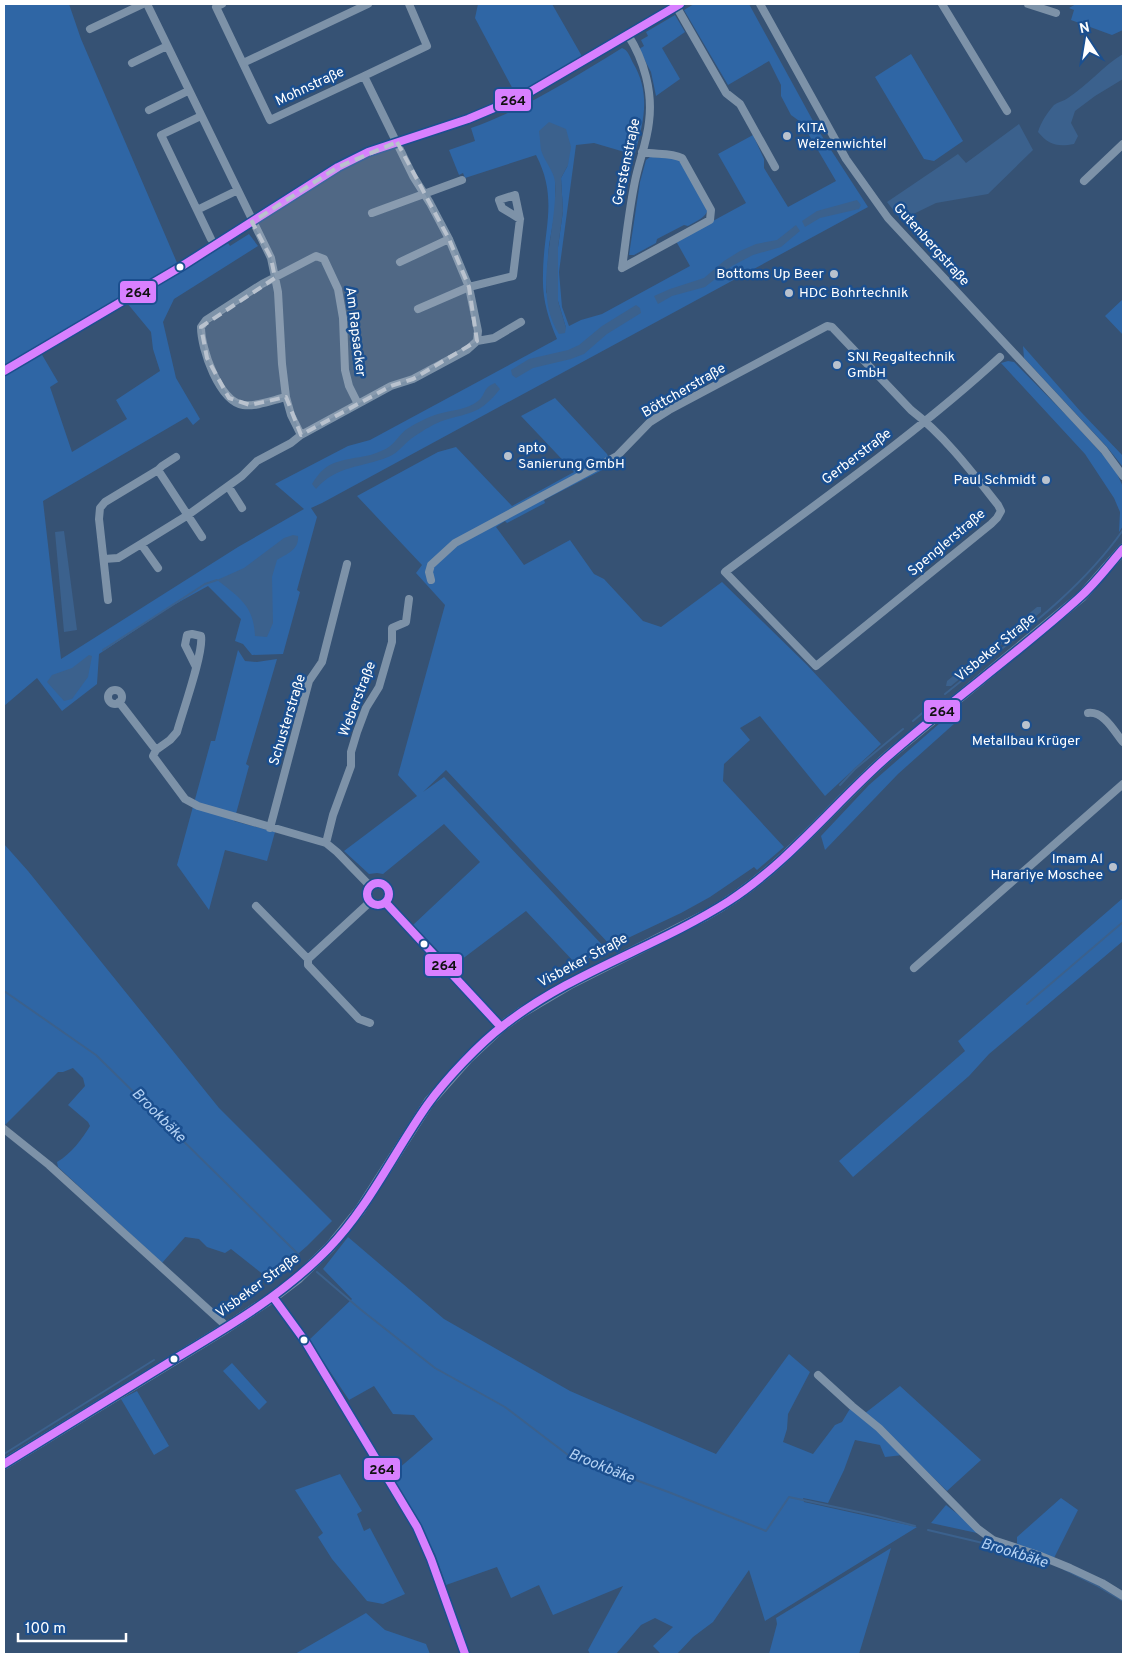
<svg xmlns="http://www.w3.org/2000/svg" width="1127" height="1658" font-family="Overpass,sans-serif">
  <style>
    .green { fill: #2f66a5; fill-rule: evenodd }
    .water { fill: #3b618d }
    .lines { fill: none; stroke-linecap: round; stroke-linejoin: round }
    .stream { stroke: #3b618d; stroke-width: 2 }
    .minor { stroke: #7d92a8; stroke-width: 8 }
    .secondary { stroke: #798da4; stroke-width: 11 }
    .bus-1-casing { stroke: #1b4f8f; stroke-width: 11 }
    .bus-1 { stroke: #d880ff; stroke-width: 8 }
    .marked { fill: #b9c2ce; fill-opacity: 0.2; stroke: #b9c2ce; stroke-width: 4; stroke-dasharray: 10 6; stroke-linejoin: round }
    .poi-dot { fill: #b9c2ce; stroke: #1b4f8f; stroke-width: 2 }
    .bus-dot { fill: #fff; stroke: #1b4f8f; stroke-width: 2 }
    .labels { text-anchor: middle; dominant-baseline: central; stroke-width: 5; stroke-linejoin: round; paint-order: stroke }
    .street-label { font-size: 14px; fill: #fff; stroke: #1b4f8f }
    .poi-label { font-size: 14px; fill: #fff; stroke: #1b4f8f; text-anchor: start }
    .water-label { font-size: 15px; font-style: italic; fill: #b5d3f5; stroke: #1b4f8f }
    .line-badge { stroke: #1b4f8f; stroke-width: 2 }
    .pale-badge-label { font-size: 14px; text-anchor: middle; font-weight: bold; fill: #111 }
  </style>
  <rect width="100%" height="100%" fill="#365274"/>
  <path class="green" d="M4,4H69L81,39L178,265L4,367Z
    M478,4H552L583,58L516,95L475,18Z
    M694,4H749L818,130L868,207L322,503L311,508L317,517L297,590L300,592L283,654L252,655L243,644L235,641L241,619L208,586L170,607L99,654L97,684L62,711L37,678L4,706V375L41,353L58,382L50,387L72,452L127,419L116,400L160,371L153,349L151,332L127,303L183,271L228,243L230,246L249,234L258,246L174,299L163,322L176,378L200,419L193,425L187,417L43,501L61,659L238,547L304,509L275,484L348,446L370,440L557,339C548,318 542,298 543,275C543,230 559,199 536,155L465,178L463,173L459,175L449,150L475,141L471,128C525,109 573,78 622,48C628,50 630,57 633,63C651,93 644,121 635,153H628L594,143L576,145L559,272L562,307L569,326L581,320L602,314L690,266L676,241L746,203L718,154L753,135L764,159V168L788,207L836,181L802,123L791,115L781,96V85L769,61L728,85L684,10ZM568,165L561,178L563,211L558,247V301L566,328L546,292L549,245L555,212V180Z
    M1076,4H1122L1123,30L1112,35L1071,20L1074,10L1069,8Z
    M675,15L685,32L662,48L680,79L656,96L651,72L639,49L644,46L641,40L648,36L646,32Z
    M911,54L963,141L934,161L924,159L875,77Z
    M650,157L678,158L708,209C706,218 696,221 688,226L684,225L657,239L656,243L634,255H629L640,182L646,160Z
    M1123,299V335L1105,316Z
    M1023,346L1081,412L1123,456V467L1107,447L1024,358Z
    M1008,361L1014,362L1069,418L1114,467L1123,487V526L1119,532L1120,512L1114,498L1085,454L1001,363Z
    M555,398L607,454L612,465L544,500L545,503L507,523L505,521L496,527L524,565L570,540L594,574L604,579L643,621L661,627L722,582L807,665L881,744L825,796L760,716L740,728L750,740L724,764L723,781L784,847L757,870L754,867L710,897L681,913L611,946L446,770L423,792L444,777L607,950L576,964L526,911L453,966L413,925L480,862L444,824L383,874L377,873L369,874L344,851L417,796L398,775L445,605L416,573L422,565L357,496L438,452L456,447L512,506L574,472L521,416Z
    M238,650L245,661L257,662L277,659L246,764L249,766L234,821L275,832L267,861L225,850L209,910L177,865L211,741H215Z
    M948,716L955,723L898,774L825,850L821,836L869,785Z
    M4,844L28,871L219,1108L332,1221L307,1246L269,1279L231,1249L225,1253L207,1247L199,1239L185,1237L162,1263L58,1167L57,1162C71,1154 82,1139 90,1126L88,1122L68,1105L85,1086L83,1078L73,1068L63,1072H58L4,1126Z
    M1123,898V941L989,1054L969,1076L853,1177L839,1161L965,1051L958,1041Z
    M348,1237L444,1319L570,1391L716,1454L789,1354L810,1372L788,1414L787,1429L783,1442L813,1454L835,1425L842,1422L851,1407L878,1429L903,1455L885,1457L880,1445L855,1440L844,1470L828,1503L803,1498L804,1502L917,1527L765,1621L749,1570L713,1622L693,1637L677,1654H661L653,1646L673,1627L655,1618L641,1625L616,1654H590L588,1650L623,1586L553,1615L539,1585L511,1598L497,1567L446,1585L435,1554L391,1475L433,1439L414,1415L393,1414L374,1386L349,1400L309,1340L352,1299L323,1269Z
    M232,1363L267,1402L259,1410L223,1371Z
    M900,1386L981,1460L947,1491L881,1427L864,1414Z
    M137,1391L169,1446L154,1455L121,1399Z
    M340,1474L362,1511L357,1514L364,1531L370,1528L405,1594L383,1604L367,1601L332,1559L318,1537L323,1533L295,1490Z
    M1061,1498L1078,1510L1054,1558L1017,1545V1537Z
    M946,1505L976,1528L977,1533L931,1523Z
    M891,1548L859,1654H769L777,1624L776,1618Z
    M366,1613L385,1630L426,1644L430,1654H295Z"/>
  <path class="water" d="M1123,54V79L1095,96L1075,111L1071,123L1078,136L1074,144C1057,147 1049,145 1038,132C1041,122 1047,113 1054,105C1058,102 1064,101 1068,98C1088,85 1103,66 1123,54Z
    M549,122L566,129L571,147L568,165L561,178L563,211L558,247V301L566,328L565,333L559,334C531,291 558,229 555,182C554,171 544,161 541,150C540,144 540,137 539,131Z
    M1019,124L1033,150L988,194L936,203L901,220L887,202L958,154L966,163Z
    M857,200L861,205L859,209L820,218L805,227L802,221L817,211Z
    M796,225L800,231L781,247L753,255L732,266L705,287L672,296L658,304L654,296L670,289L704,278L724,261L740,251L756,244L777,240Z
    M636,305L640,308L641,313L607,334L584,354L571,359L533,368L516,378L512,375L511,370L529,359L568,350L579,345L602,326Z
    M495,383L500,389C481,413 473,412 445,420C435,423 424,430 415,436C405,442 399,453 388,457C361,468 337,465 316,489L312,484C315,479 319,473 324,469C340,456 363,460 381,451C395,446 397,436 407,429C416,423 428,417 438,414C451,410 467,410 478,401C486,395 482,388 495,383Z
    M64,531L77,630L64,632L55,532Z
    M293,535L298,536C299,550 288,553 277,560L272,577L273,623L267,637L255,636C254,606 239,597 217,580L244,568L284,538Z
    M1037,607H1041V612L951,686H946L947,681Z
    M89,655L92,656L88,677L72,699L64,701L47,682L52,675L72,668Z"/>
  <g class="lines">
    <path class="stream" d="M103,650L205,584L217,580
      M945,694C1006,644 1077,596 1123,530
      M913,721L934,703
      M840,785L855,769L903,729
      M4,991L96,1055L299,1255
      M1027,1004L1123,922
      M317,1272L360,1309L435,1368L505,1407L568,1455L671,1493L766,1531L789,1497L877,1516L915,1526
      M4,1454L154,1360
      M928,1530L1008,1549
      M1064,1569L1096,1585L1123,1601"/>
    <path class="minor" d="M147,4L271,258L278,292L282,364L286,397L291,415L301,435
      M222,4L216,7L270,120L364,76
      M409,4L427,46L364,76L413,176L430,203L449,239L469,287L478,331L477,341
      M760,4L846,159L888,218L1104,450L1123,476
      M942,4L1007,111
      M1028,4L1056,13
      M676,6L726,93L740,104L775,167
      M90,29L143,4
      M132,63L167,46
      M243,63L368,4
      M149,110L188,91
      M201,116L161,135L211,239
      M1084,181L1123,144
      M197,210L236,191
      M372,213L462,180
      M400,262L449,239
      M622,268C626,239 629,210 635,181C639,161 647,142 649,122C653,92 644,60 628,35
      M622,268L710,220L711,210L682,158C670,152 655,155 642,152
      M418,309L469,287L513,276L520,219L515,195L499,200L502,208L520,219
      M477,341L494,338L521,322
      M4,371L182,266L338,167L368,152L468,119L523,96L680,4
      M286,397C273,400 256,407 243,405C219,401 201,349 201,327L206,320L262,284L316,256L324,259L338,289L343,318L345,370L349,386L358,404
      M158,470L162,466L176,457
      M228,486L242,508
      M141,544L158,568
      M104,559L118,558L141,544L188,515L242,476L257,461L291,443L301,435L391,386L413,379L467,350L477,341
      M431,580L429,572L431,565L455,543L617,456L650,422L669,410L827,326L832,327L911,410C945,436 972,472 998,505L1001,511L997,518L991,524L816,666L725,572C817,503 915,435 1000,357
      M108,600L99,519L100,508L105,502L158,470L202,537
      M108 697a7 7 0 1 1 14 0a7 7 0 1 1-14 0Z
      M119,702L156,750L153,756L185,799L198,806L326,843L337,852L370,886
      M1088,713C1104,711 1114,731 1123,742
      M156,750L170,740L177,732C182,713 204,653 201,636L192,634L187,635L185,645L196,667
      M270,828L309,681L322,662L347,564
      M326,843L333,815L351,766V752L357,732L366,708L379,687L392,642V628L406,622L409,599
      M367 894a11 11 0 1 1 22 0a11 11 0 1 1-22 0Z
      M386,903L501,1027
      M256,906L308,959V965L359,1019L370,1023
      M308,959L370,902
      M914,968L1123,784
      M4,1129L49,1165L223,1323L226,1328
      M273,1297L305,1341L417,1527L431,1559L465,1654
      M818,1375L852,1406L879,1428L978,1529L993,1540L1038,1555L1070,1568L1102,1583L1123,1596"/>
    <path class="secondary" d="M4,1464L226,1328L273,1297L298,1278L330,1247L360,1210L429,1102L467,1059L501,1027L522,1012L571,983L706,915C779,875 827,810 888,756L1082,596L1123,549"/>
    <g class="bus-1-casing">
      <path id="bus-1" d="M4,371L182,266L338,167L368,152L468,119L523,96L680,4
        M367 894a11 11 0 1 1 22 0a11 11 0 1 1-22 0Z
        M386,903L501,1027
        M273,1297L305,1341L417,1527L431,1559L465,1654
        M4,1464C60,1429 117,1395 173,1360C228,1327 283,1295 328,1249C369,1207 394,1152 428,1104C446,1079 479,1044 504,1025C572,972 657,947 729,901C789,862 834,804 886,758C949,702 1017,654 1079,598C1095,584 1109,565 1123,549"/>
    </g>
    <use href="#bus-1" class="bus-1"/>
  </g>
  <path class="marked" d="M397,142L449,239L469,287L477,341L413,379L391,386L301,435L286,397L250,405L229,398L207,358L201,327L275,278L271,258L252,222L338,167Z"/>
  <g class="poi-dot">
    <circle cx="787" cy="136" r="5"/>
    <circle cx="834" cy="274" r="5"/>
    <circle cx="789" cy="293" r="5"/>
    <circle cx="837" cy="365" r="5"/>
    <circle cx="508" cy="456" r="5"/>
    <circle cx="1046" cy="480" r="5"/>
    <circle cx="1026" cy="725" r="5"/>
    <circle cx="1113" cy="867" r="5"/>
  </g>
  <g class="bus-dot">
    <circle cx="180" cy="267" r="4.5"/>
    <circle cx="424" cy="944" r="4.5"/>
    <circle cx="304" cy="1340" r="4.5"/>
    <circle cx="174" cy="1359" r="4.5"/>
  </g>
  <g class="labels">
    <g class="street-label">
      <text transform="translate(310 87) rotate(-25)">Mohnstraße</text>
      <text transform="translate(627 162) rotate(-78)">Gerstenstraße</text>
      <text transform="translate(931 245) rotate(48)">Gutenbergstraße</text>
      <text transform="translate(355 332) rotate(83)">Am Rapsacker</text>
      <text transform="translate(684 391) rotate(-30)">Böttcherstraße</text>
      <text transform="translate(857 457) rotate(-37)">Gerberstraße</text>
      <text transform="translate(947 543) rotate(-40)">Spenglerstraße</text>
      <text transform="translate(996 648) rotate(-39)">Visbeker Straße</text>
      <text transform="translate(358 699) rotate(-69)">Weberstraße</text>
      <text transform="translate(288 720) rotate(-73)">Schusterstraße</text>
      <text transform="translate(583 961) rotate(-28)">Visbeker Straße</text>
      <text transform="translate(258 1286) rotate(-36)">Visbeker Straße</text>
    </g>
    <g class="poi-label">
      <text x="797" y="128">KITA<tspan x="797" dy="16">Weizenwichtel</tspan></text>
      <text x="824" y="274" text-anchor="end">Bottoms Up Beer</text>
      <text x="799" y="293">HDC Bohrtechnik</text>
      <text x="847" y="357">SNI Regaltechnik<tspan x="847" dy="16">GmbH</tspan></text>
      <text x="518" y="448">apto<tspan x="518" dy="16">Sanierung GmbH</tspan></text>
      <text x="1036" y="480" text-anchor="end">Paul Schmidt</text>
      <text x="1026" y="741" text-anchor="middle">Metallbau Krüger</text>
      <text x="1103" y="859" text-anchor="end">Imam Al<tspan x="1103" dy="16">Harariye Moschee</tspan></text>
    </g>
    <g class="water-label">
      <text transform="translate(158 1116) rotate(45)">Brookbäke</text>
      <text transform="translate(601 1467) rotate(22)">Brookbäke</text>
      <text transform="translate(1014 1554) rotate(17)">Brookbäke</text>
    </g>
  </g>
  <g class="line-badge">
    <rect x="494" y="88" width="38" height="24" rx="5" fill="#d880ff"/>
    <rect x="119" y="280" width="38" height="24" rx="5" fill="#d880ff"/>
    <rect x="923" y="699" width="38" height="24" rx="5" fill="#d880ff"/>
    <rect x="424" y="953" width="39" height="24" rx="5" fill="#d880ff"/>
    <rect x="363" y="1457" width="38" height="24" rx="5" fill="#d880ff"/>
  </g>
  <g class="pale-badge-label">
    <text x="513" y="105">264</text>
    <text x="138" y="297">264</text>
    <text x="942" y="716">264</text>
    <text x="444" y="970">264</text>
    <text x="382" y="1474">264</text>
  </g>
  <rect width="1127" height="1658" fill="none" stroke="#ffffff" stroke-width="10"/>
  <g transform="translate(1087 40) rotate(348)" stroke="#1b4f8f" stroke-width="4" paint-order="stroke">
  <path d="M0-4L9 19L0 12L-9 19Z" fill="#ffffff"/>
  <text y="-8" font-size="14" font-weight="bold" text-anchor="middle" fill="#ffffff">N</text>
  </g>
  <path d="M18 1633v8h108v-8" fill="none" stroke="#ffffff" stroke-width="2.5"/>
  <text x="25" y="1633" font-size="15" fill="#ffffff" stroke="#1b4f8f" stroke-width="4" paint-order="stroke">100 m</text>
</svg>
